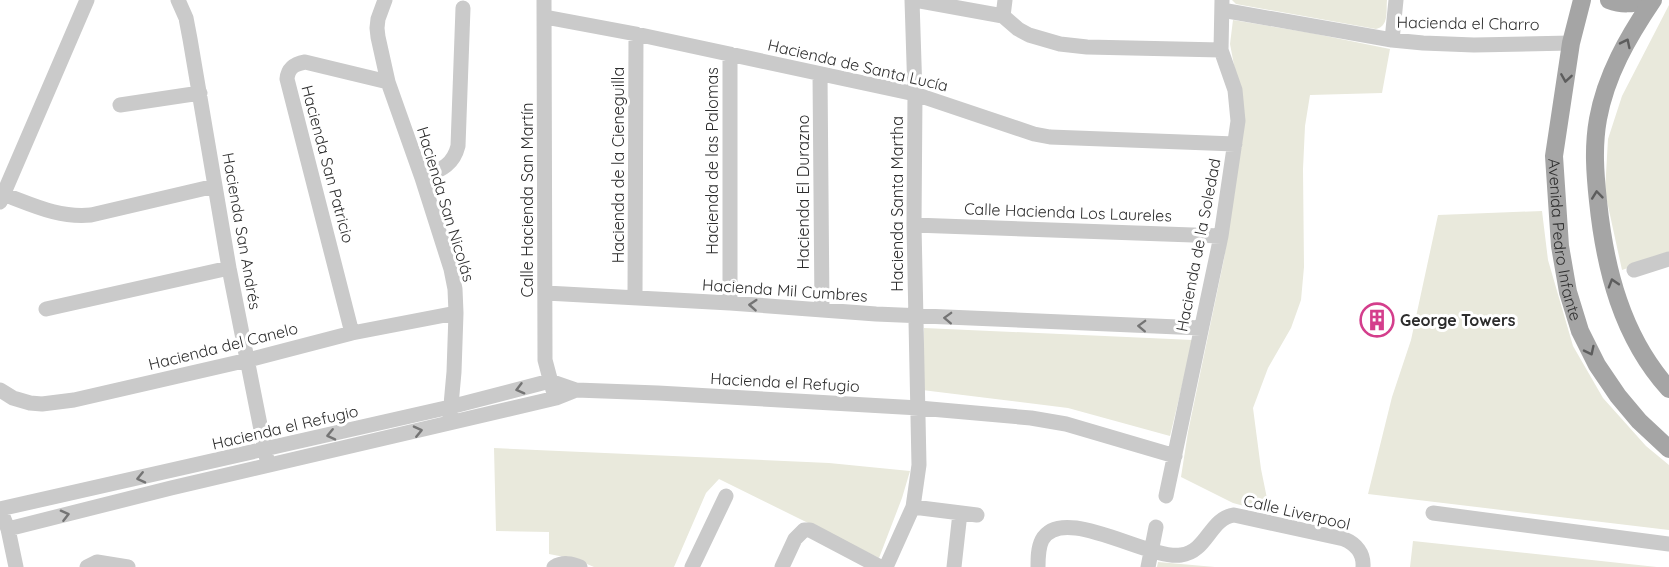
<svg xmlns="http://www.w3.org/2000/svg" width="1669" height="567" font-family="Quicksand,sans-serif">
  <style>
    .green { fill: #e9e9dc }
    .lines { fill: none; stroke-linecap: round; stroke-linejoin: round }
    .minor { stroke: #cacaca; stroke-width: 15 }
    .major { stroke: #a5a5a5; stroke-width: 18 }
    .oneway { stroke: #5d5d5d }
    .oneway2 { stroke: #747474 }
    .labels { text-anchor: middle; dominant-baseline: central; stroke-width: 6; stroke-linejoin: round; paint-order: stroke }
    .street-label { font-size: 16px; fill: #2d2d2d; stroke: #fff }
    .poi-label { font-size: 16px; font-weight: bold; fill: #2d2d2d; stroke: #fff; text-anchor: start }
  </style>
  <rect width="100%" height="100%" fill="#fff"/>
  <path class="green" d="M1232,0H1387C1386,12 1389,26 1376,29L1236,4Z
    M1669,5V254L1622,270L1605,192L1608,139L1622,96Z
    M1233,20L1311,33L1390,49L1382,93L1310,95L1305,126L1303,169L1304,267L1301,300L1291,328L1268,368L1253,408L1261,469L1270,513L1233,503L1181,477L1188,432L1224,259L1244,118L1230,44Z
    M1542,211L1548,260L1573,346L1603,398L1646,446L1669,465V530L1368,494L1392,397L1411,340L1438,215Z
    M924,328L1193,340L1170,436L1068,408L922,390Z
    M494,448L829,463L910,471L902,498L879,558L719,479L706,493L674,567H594L575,559L549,554V532L496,531Z
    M1413,541L1657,567H1410Z
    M1158,562L1215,567H1157Z"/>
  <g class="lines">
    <path class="minor" d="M178,0L186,18L190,39L229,268L267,460
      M385,0L378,19L377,28L378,37L388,82L422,178L451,269L455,289L456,313L454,372L450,416
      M544,0L545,360L553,390
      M915,0L1003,16
      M1222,10L1392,40L1423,43L1474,45L1571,43
      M1003,16L1018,29L1029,35L1060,44L1087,47L1221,50
      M1003,16L1005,0
      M545,17L636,34L915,94L1034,134L1050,137L1235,144
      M1392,40L1396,0
      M820,74L822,310
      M120,105L200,93
      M422,178C440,170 453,166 458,146L463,8
      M3,194C33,205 58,218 91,215L215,186
      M0,202L87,0
      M914,225L1221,236
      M1634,270L1669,259
      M546,293L730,303L876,314L1201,328
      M635,297L636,34
      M730,303V54
      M46,309L229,268
      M352,333L287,79C288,68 294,64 305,62L388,82
      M0,390L13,398L30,403L42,404L74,400L248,360L352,333L456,313
      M1166,496L1221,236L1238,121L1235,90L1221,50L1222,0
      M913,507L977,515
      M1433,513L1669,544
      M8,529L171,488L556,398L576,390
      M16,567L8,529L0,509L450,407L550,381L576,390L658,393L919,408L1031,418L1066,424L1175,456
      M87,567L97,562L128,567
      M554,567C562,562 572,563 580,567
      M692,567L726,496
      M782,567L795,539L804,530H810L880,567
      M886,567L913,507L919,465L914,225L915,94L912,0
      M954,567L960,513
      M1038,567C1038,558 1038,548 1042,540C1062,503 1148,560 1181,555C1207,552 1210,518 1234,515L1344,539C1356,544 1364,553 1363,567
      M1148,567L1156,527"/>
    <g class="major">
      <path id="s1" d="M1582,0L1571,43L1554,156L1560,246L1568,292L1580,331L1597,365L1618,396L1639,421L1669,449"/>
      <path d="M1609,0C1622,5 1632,4 1646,0"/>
      <path d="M1653,0C1628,37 1606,75 1598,119C1593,147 1595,173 1598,201C1605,269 1622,337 1669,389"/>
    </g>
  </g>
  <defs><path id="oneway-chevron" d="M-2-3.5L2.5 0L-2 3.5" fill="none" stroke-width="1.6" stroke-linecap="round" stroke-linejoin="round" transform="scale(1.5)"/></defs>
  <g class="oneway">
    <use href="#oneway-chevron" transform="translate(1626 43) rotate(-64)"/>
    <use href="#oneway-chevron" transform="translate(1566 78) rotate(99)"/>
    <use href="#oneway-chevron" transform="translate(1597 195) rotate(-96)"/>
    <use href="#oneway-chevron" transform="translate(1613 283) rotate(-107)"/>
    <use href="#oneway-chevron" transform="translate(1590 351) rotate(64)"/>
  </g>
  <g class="oneway2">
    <use href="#oneway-chevron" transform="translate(753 305) rotate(-176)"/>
    <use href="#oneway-chevron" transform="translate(948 318) rotate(-178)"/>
    <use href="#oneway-chevron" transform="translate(1142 326) rotate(-178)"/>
    <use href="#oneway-chevron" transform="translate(520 389) rotate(165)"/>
    <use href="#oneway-chevron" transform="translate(418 431) rotate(-13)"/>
    <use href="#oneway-chevron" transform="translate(331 435) rotate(167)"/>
    <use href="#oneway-chevron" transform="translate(141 478) rotate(167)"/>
    <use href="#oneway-chevron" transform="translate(65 515) rotate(-14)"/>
  </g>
  <defs>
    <g id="building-ring" transform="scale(1.725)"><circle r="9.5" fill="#fff" stroke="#d43e8c" stroke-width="1.5"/><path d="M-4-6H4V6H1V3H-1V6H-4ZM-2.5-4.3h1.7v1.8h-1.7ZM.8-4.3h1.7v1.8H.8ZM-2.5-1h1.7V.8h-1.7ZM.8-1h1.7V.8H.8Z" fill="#d43e8c"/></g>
  </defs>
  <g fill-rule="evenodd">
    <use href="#building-ring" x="1377" y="320"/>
  </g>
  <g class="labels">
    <g class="street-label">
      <text transform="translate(1468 23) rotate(1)">Hacienda el Charro</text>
      <text transform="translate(858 65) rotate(13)">Hacienda de Santa Lucía</text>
      <text transform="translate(712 161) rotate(-90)">Hacienda de las Palomas</text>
      <text transform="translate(328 164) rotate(75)">Hacienda San Patricio</text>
      <text transform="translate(618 165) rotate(-90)">Hacienda de la Cieneguilla</text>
      <text transform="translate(803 192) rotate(-90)">Hacienda El Durazno</text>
      <text transform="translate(527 200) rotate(-90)">Calle Hacienda San Martín</text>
      <text transform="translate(446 204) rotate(73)">Hacienda San Nicolás</text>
      <text transform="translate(897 204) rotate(-90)">Hacienda Santa Martha</text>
      <text transform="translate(1068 212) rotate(2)">Calle Hacienda Los Laureles</text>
      <text transform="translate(242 231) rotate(80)">Hacienda San Andrés</text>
      <text stroke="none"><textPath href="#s1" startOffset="243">Avenida Pedro Infante</textPath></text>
      <text transform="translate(1198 245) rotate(-79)">Hacienda de la Soledad</text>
      <text transform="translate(785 290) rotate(4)">Hacienda Mil Cumbres</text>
      <text transform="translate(223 346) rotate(-14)">Hacienda del Canelo</text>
      <text transform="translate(785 382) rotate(3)">Hacienda el Refugio</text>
      <text transform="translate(285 427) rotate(-13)">Hacienda el Refugio</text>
      <text transform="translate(1297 512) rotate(13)">Calle Liverpool</text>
    </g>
    <g class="poi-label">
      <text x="1400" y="320">George Towers</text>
    </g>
  </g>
</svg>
